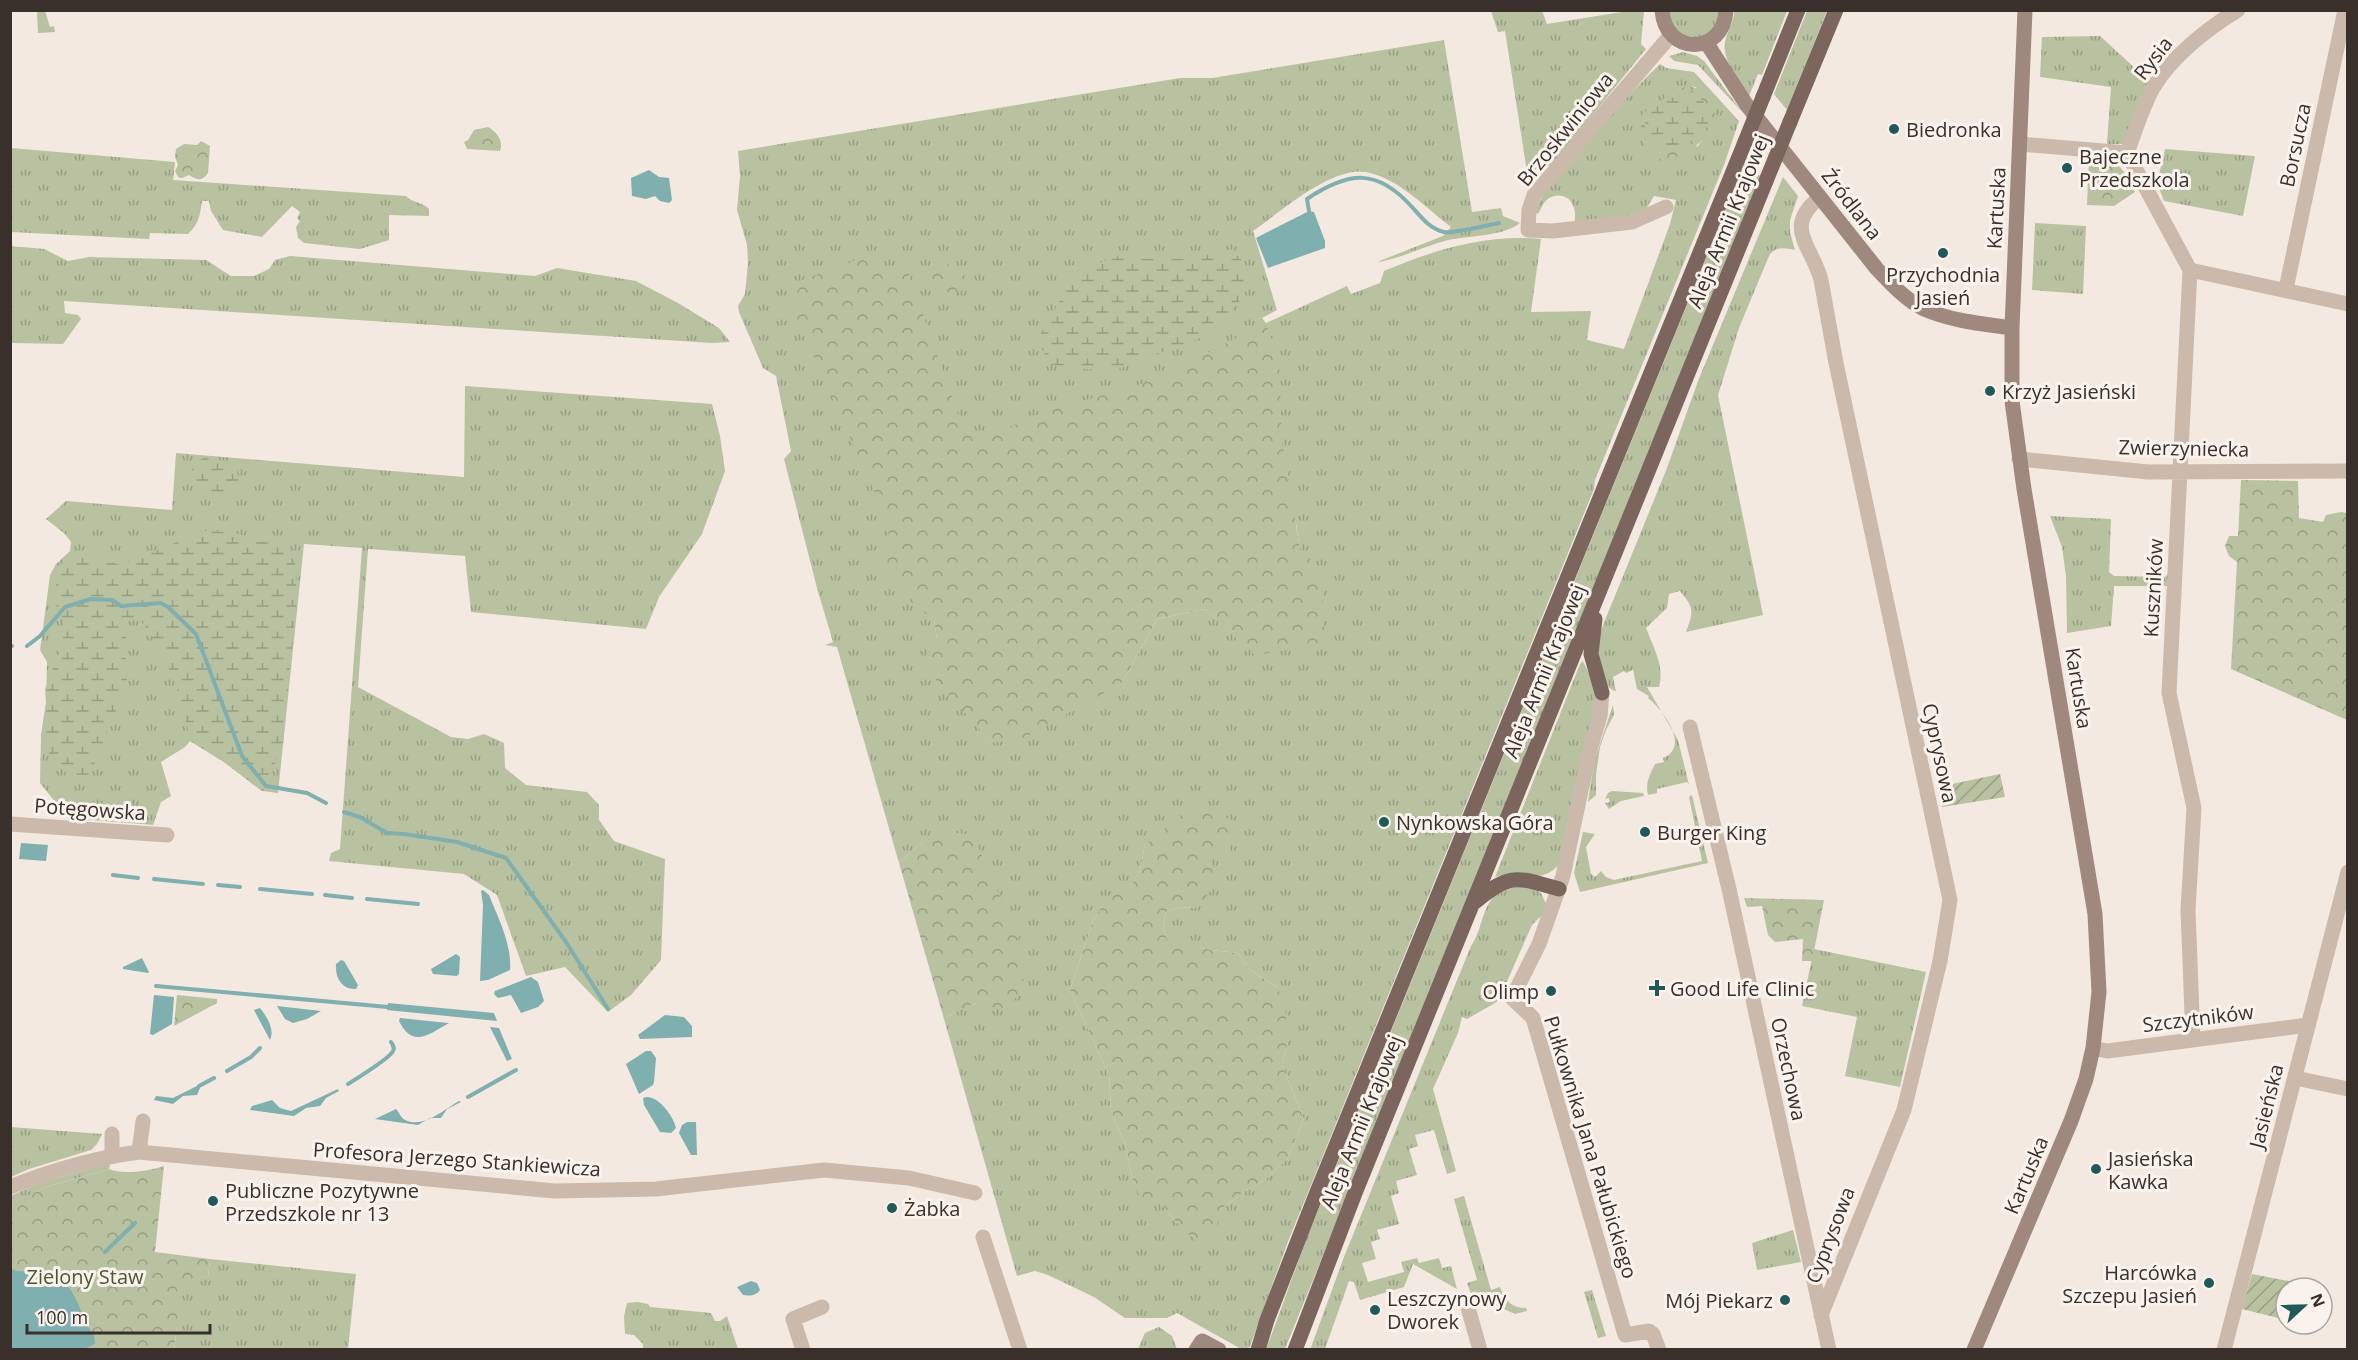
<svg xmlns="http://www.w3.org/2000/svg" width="2358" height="1360" font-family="'Open Sans',sans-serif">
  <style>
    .grass { fill: url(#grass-tufts); fill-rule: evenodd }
    .forest { fill: url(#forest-crowns) }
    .wetland { fill: url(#wetland-marsh) }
    .garden { fill: url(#garden-furrows) }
    .water { fill: #7fafaf }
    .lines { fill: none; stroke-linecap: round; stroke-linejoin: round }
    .stream { stroke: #7fafaf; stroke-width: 4 }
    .street { stroke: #cbb9ac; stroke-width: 15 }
    .secondary { stroke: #9f887d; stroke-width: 15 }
    .primary { stroke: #7b655c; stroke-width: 15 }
    .primary-bridge { stroke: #7b655c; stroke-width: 15 }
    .poi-dot { fill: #21595a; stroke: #faf3ed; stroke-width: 2 }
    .labels { text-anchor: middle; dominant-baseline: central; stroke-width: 6; stroke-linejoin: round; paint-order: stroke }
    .street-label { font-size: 20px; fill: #392f2b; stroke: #faf3ed }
    .poi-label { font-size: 20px; fill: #392f2b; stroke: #faf3ed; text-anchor: start }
    .park-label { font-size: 20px; fill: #4a572f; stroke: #faf3ed }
  </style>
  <defs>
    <pattern id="grass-tufts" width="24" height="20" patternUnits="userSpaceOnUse" patternTransform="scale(1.5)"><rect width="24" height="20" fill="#b8c2a0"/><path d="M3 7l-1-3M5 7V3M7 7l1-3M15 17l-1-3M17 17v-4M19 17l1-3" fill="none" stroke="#979e83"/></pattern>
    <pattern id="forest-crowns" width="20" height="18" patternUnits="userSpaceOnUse" patternTransform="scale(1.5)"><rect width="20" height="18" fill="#b8c2a0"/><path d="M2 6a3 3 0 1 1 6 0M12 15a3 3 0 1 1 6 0" fill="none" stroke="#979e83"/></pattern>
    <pattern id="wetland-marsh" width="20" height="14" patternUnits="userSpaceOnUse" patternTransform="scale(1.5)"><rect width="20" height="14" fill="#b8c2a0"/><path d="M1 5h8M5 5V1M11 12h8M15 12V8" fill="none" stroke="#979e83"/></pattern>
    <pattern id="garden-furrows" width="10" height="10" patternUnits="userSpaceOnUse" patternTransform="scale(1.5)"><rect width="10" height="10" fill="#b8c2a0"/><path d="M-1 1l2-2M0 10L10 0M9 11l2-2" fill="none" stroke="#979e83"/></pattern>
  </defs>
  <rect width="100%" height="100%" fill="#f3e9e0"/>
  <path class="grass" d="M1721,10L1714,31L1694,40L1675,32L1667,11Z
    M37,11H45L50,27L54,26L55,32L38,33Z
    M1491,11H1542L1547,24L1628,11H1644L1641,44L1646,49L1552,165L1527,172L1505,31L1498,32Z
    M1734,11H1787L1762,75L1758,74L1749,96C1740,81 1719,58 1726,38C1729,28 1734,22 1734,11Z
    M1807,11H1827L1787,110L1774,94Z
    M2100,36L2150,82L2124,144H2107L2111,87L2040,77L2042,37Z
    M1444,40L1472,212L1501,208L1503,216L1520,223C1505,236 1468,236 1448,240C1424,246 1401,259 1377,262L1443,236L1451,227C1426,208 1398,178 1366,172C1332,166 1280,212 1253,231L1277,310L1262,318L1266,323L1347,286L1351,294L1380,283L1384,271C1434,250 1486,234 1541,239L1531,312L1591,311L1587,340L1624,349L1670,224L1676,200L1654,196L1644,212L1573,226C1580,209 1569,188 1549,198C1543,202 1541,209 1538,214L1535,212C1543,190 1562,170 1578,152C1604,121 1631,92 1660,64L1666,68L1694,72L1739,121L1724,165L1595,480L1594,489L1287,1244L1249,1349H1241L1177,1313L1167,1318H1125L1094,1297L1048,1275L1035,1271L1017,1276L944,1019L966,1006L981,1003L924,841L899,863L837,647L825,645L833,642L817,588L784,459L791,451L776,376L763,368L739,312L738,306L745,294L748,263L747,245L737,210L740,176L738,151L1180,78H1212ZM1687,86L1696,87L1712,128L1697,147L1678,89ZM1296,523L1300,550L1255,654L1205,609L1157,619L1122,683L989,743L937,639L934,620ZM1145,845L1199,907L1177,908L1166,912L1163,926L1167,941L1211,950L1238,953L1250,970L1277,987L1288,1042L1282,1065L1304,1119L1287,1159L1265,1180L1245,1191L1221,1209L1177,1223L1162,1204L1134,1185L1125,1144L1111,1111L1109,1075L1070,990L1094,918L1110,897L1129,891L1140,870Z
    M1683,52L1697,56L1704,61L1743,113L1698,65L1674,61L1669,56Z
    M11,148L175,162L173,180L406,196C412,203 423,202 429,209V216L389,215V240L360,249L304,243L298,238L296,227L300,221L297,218L300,212L292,206L262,237L223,230L211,211L209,201H202C200,215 199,224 188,234L150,233L149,239L11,232Z
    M2165,149L2255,156L2243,216L2164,201L2157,183Z
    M1746,160L1760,176L1285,1349L1266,1350L1306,1240Z
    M1783,177L1798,196L1790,220V232L1795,250C1785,248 1775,246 1769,256L1739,328L1718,395L1763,615L1686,632C1694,611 1694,608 1680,591L1669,594L1667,608L1646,628C1653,647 1665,666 1659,687H1647L1678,740L1689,785L1687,782L1657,789V793L1648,795C1645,783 1650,774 1655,764L1664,762L1663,758C1691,746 1663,710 1648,698L1649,696L1637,689L1633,670L1626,673L1624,671L1613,677L1616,691C1597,686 1598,650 1599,635L1667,468L1698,381Z
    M2035,223L2086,226L2083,294L2032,290Z
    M10,246L44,249L68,261L89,257L206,260L231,276H254L269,269L275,260L290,256L535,276L557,268L636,281L678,303L719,328L730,342L712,343L64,301L65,313L78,315L81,319L63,344L13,343L10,342Z
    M465,386L712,404L720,436L725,471L702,534L659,597L646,629L471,612L465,556L368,549L358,687L451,737L468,739L484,734L504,743L505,768L526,785L587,792L599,805V820L614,841L665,859L661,960L631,995L608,1012L565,967L526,976L497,895L464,874L329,861L331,853L340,849L362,548L304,544L278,793L262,791L224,762L190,741L185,747L161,762L171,796L161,802L153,825L68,818L40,783L41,736L46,703L47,662L40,650L50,575L56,564L70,551L71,542L65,534L46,519L66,501L172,510L176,453L464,477Z
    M2050,516L2111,519L2109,572L2114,576L2165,577L2170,573L2169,586H2114L2111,626L2067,633L2066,576L2062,547Z
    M1583,661L1592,680L1596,702L1560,863C1543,884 1531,872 1509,873C1504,874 1499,876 1495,877L1580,664Z
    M1613,705L1614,715L1606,730L1600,747L1596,775V795L1588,802L1594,762Z
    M1612,791L1643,793L1644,796L1621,801L1609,809L1605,803L1610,802L1609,798L1605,799L1608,793Z
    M1692,795L1708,863L1580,892L1574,873L1583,832L1595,834L1586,847L1591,874L1595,877L1601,871L1606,877L1614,880L1702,861L1689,797Z
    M1511,885L1536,889L1541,893L1546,904L1544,913L1532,925L1505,986L1499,993L1502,997L1495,1003L1467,1019L1462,1017L1458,1033L1433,1089L1456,1171L1447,1174L1434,1130L1415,1135L1418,1146L1409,1149L1417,1175L1396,1181L1399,1193L1391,1196L1399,1224L1377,1230L1380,1239L1371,1242L1376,1259L1362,1263L1368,1282L1404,1272L1401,1262L1417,1258L1419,1263L1439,1258L1442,1268L1451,1266L1457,1289L1413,1264L1404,1287L1360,1300L1354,1282L1349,1281L1325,1349L1310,1350L1344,1257L1471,946C1481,932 1481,914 1491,900C1495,894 1505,889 1511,885Z
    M1814,949L1926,972L1900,1087L1845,1076L1857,1017L1802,1006Z
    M11,1127L102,1134L97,1144L91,1150L29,1169L11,1177Z
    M106,1164L110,1165L109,1169L50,1186L11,1203L10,1196L40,1183Z
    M1464,1196L1491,1290L1500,1287C1505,1301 1512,1308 1526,1308L1527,1311L1515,1314L1471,1294L1467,1283L1477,1280L1454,1199Z
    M1793,1230L1801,1262L1757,1270L1752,1243Z
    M210,1259L356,1274L348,1349L174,1350L177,1327V1289L179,1286L208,1277Z
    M1592,1290L1606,1336L1598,1338L1584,1292Z
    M638,1302L648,1304L650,1307L711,1313L715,1321H720L727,1316L738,1349H643V1344L634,1335L625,1334L624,1316L627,1303Z
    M1159,1327L1172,1336L1177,1349H1138L1145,1333Z"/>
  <path class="forest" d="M1687,86C1697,87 1704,90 1710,99C1730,130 1689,154 1664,161L1648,153L1640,131L1643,113L1678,89Z
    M488,127C497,132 504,141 500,151L467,149L464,142L468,140L474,130Z
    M201,141L210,146L208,173C202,182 197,180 189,175L182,178L178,177L175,171L178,165L175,157L176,149L184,144L197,145Z
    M2089,158C2121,161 2121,165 2135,192L2114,206L2087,205Z
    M860,259L908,272L958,414L979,436L990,431H1004L1041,413L1155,380L1265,323L1279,356L1282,442L1300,549L1321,569L1325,641L1310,646L1255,655L1205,609L1157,619L1122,683L1022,739L989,743L981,731L937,682L927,655L937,639L934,620L911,602L903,580L873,568L889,534L883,511L795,315L794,283Z
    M942,262L955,267L968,279L965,290L941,293L926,279L929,266Z
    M2241,480L2298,481L2299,518L2323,522L2326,515L2341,512L2347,513V720L2231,669L2237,562L2229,556L2225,546L2229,536H2238Z
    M1207,808L1232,820L1235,835L1229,852L1212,857V888L1199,907L1177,908L1166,912L1163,926L1167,940L1211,950L1238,953L1250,970L1277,987L1285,1004L1288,1042L1282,1065L1304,1119L1287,1159L1265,1180L1245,1191L1221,1209L1214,1237L1197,1242L1177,1223L1162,1204L1142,1202L1134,1185L1125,1144L1111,1111L1109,1075L1070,990L1094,918L1110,896L1129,890L1140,870L1145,845L1186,811Z
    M950,832L973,835L1021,944L1024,990L1003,1010C973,1000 971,1003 944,1019L899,863L924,841Z
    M1744,898L1824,900L1812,961H1802L1803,939L1775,942L1768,935L1762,906L1747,907Z
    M177,995L217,999V1003L174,1026Z
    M164,1166L155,1252L210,1259L208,1277C199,1283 190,1288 179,1286L177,1289V1327L174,1349H11L10,1203L50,1186L109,1169C123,1175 149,1171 164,1166Z"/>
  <path class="wetland" d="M1693,91C1699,97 1709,105 1709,114C1711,139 1674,150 1655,147C1651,141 1645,133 1645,125C1646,105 1677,95 1693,91Z
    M1231,249L1246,265L1250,280L1244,295L1227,317L1203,337L1118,369H1074L1050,364L1037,340L1063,295L1066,279L1078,270L1119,256L1137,259H1189Z
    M206,457L236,464L240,489C233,493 225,498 217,498C198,497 188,480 193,463Z
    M216,530L236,533L250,539L279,545L288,550L295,563L297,597L283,743L269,780L262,791L224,762L190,741C183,696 167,656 140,620L128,621L125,647L127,683L90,775L72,777L53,761L41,736L46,703L45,689L63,643V619L55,604L57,567L72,556L85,555L121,565L179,541L195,532Z"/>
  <path class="garden" d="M2000,774L2005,797L1942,807L1938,787Z
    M2252,1274L2304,1284L2303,1288H2286V1320L2242,1309Z"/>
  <path class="water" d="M649,170L659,177L669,178L672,200L669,203L660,201L655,196L646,199L632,196L631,178Z
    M1309,211L1314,212L1325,241V248L1268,268L1256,238Z
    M21,843L48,845L46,861L19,859Z
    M483,890L489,895C498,918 512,944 510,970L488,980L480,981L483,905L481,891Z
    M456,954L460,957L459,974L457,976L433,974L431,969Z
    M142,958L149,972L148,973L123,969V967Z
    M341,960L344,961L358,985L356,989C342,990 335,978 336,964Z
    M531,977L538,982L544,1001L538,1007L521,1013L511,995L498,998L494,994L495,991Z
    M154,995L174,997L172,1024L153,1035L150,1034Z
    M388,1003L494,1013L497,1021L387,1010Z
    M277,1006L321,1011L307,1019L293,1023L285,1019Z
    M260,1008C267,1017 275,1029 270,1040L255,1012L254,1010Z
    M665,1015L684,1017L692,1026V1037L640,1039L638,1035Z
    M400,1018L448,1023H449C429,1034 413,1049 399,1021Z
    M490,1027L499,1028L512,1059L507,1061Z
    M646,1051H651L656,1058L654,1082L653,1085L639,1094L626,1064Z
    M199,1085L200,1088L197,1095L183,1096L173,1104L154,1100L156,1096L173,1098Z
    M338,1089L339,1091L326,1098L320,1106L306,1108L294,1116L250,1110L252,1106L272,1100L280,1108L291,1111Z
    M646,1097C659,1096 674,1117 676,1128L671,1133L660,1132L644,1105L643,1098Z
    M459,1101L461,1102L447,1109L441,1118H430L418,1125L375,1119L396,1109C399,1112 401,1118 405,1120C423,1129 445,1109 459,1101Z
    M687,1122H696L697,1155H691L679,1133L682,1125Z
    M11,1269C23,1274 35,1269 48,1273C79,1284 77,1312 94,1336L95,1344L84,1349H11Z
    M751,1281L757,1283L760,1290C756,1296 749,1296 743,1295L737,1287Z"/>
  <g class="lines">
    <path class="stream" d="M1309,211L1307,199C1349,171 1377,168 1412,207C1421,217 1430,229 1444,232C1453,234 1487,225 1499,223
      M10,646H12
      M27,646L40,636L65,607L91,599L112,600L121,606L161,603L168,607L196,634L242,756L266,786L307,793L326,803
      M344,812L360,817L387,833L404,834L457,842L506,858L566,942L608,1009
      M113,875L138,878
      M154,879L203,884
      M218,885L240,887
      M260,889L312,894
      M325,895L352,898
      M367,899L418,904
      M156,986L388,1007
      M227,1071L251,1057L260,1048
      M348,1084C356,1079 390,1058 393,1051C395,1048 393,1045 391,1042
      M199,1086L214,1078
      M468,1097L516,1070
      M105,1252L135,1223"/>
    <path class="street" d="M2020,144L2127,153
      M2127,153L2190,270L2169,693L2194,808L2188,910L2193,1039
      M2127,153C2135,132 2142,108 2153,88C2171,57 2208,28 2238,10
      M1820,197C1782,228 1812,245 1821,280L1836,363L1950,900L1940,961L1904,1110L1821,1315
      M1666,207L1632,222L1553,231L1528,230L1529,210L1534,195L1671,35
      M2190,270L2348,304
      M2286,289L2345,10
      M2019,459L2148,472L2348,471
      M1602,693L1600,716L1589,753L1563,876L1539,944L1512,998L1533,1018L1625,1335L1649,1331L1653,1334L1659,1350
      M1690,727L1729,889L1829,1350
      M10,824L167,835
      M2093,1048L2107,1051L2308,1025
      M2295,1078L2348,1089
      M112,1134V1155
      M139,1152L143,1121
      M10,1187C53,1170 94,1158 139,1152L555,1191L656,1189L824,1170L909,1178L975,1193
      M983,1237L1020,1350
      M1467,1304L1480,1350
      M803,1350L793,1319L822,1307
      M2224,1350L2348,872"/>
    <path class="secondary" d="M1662,10C1665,56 1724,56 1726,10
      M1706,42L1746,104L1877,269C1891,284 1906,300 1924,309C1951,321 1983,324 2012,328
      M1196,1350L1202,1341L1219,1350
      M1974,1350L2071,1121L2086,1079L2093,1048L2099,992L2095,914L2024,489L2012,401V328L2025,10"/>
    <path class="primary" d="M1763,97L1798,10
      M1790,122L1836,10
      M1595,619L1591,654L1602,693
      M1475,902C1511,872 1516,877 1559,889
      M1258,1350L1267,1320L1315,1197L1745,142
      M1295,1350L1355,1193L1766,181"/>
    <path class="primary-bridge" d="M1745,142L1763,97
      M1766,181L1790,122"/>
  </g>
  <g class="poi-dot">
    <circle cx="1894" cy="129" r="6"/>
    <circle cx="2067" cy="168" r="6"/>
    <circle cx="1943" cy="253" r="6"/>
    <circle cx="1990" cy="391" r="6"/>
    <circle cx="1384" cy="822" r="6"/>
    <circle cx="1645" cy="832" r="6"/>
    <path d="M1654 979h6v6h6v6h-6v6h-6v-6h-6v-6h6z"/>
    <circle cx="1551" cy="991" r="6"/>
    <circle cx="2096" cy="1169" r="6"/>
    <circle cx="213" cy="1201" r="6"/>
    <circle cx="892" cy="1208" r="6"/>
    <circle cx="2209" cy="1283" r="6"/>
    <circle cx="1785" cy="1300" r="6"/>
    <circle cx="1375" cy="1310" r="6"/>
  </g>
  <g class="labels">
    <g class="street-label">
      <text transform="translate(2153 58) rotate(-52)">Rysia</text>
      <text transform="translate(1565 129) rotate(-51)">Brzoskwiniowa</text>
      <text transform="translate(2295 145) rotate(-78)">Borsucza</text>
      <text transform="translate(1852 204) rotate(52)">Źródlana</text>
      <text transform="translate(1996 208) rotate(-87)">Kartuska</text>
      <text transform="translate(1728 221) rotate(-68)">Aleja Armii Krajowej</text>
      <text transform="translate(2184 448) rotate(1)">Zwierzyniecka</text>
      <text transform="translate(2153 588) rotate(-87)">Kuszników</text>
      <text transform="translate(1544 671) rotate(-68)">Aleja Armii Krajowej</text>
      <text transform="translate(2079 688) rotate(81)">Kartuska</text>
      <text transform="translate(1940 753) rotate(78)">Cyprysowa</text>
      <text transform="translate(90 809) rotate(4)">Potęgowska</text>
      <text transform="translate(2198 1018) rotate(-7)">Szczytników</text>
      <text transform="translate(1789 1069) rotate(78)">Orzechowa</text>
      <text transform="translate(2266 1106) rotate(-76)">Jasieńska</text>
      <text transform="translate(1361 1122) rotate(-68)">Aleja Armii Krajowej</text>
      <text transform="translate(1591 1147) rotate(73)">Pułkownika Jana Pałubickiego</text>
      <text transform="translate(457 1159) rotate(4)">Profesora Jerzego Stankiewicza</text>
      <text transform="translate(2026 1175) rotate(-67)">Kartuska</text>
      <text transform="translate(1830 1235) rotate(-69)">Cyprysowa</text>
    </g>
    <g class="poi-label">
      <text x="1906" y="129">Biedronka</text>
      <text x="2079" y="156">Bajeczne<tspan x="2079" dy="23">Przedszkola</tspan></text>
      <text x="1943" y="274" text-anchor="middle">Przychodnia<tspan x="1943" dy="23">Jasień</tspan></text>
      <text x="2002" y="391">Krzyż Jasieński</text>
      <text x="1396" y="822">Nynkowska Góra</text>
      <text x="1657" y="832">Burger King</text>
      <text x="1670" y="988">Good Life Clinic</text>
      <text x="1539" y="991" text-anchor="end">Olimp</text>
      <text x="2108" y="1158">Jasieńska<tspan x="2108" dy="23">Kawka</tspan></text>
      <text x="225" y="1190">Publiczne Pozytywne<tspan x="225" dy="23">Przedszkole nr 13</tspan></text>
      <text x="904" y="1208">Żabka</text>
      <text x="2197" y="1272" text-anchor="end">Harcówka<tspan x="2197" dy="23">Szczepu Jasień</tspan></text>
      <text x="1387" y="1298">Leszczynowy<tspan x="1387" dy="23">Dworek</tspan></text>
      <text x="1773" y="1300" text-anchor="end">Mój Piekarz</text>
    </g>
    <g class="park-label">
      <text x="85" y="1276">Zielony Staw</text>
    </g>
  </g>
  <rect width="2358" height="1360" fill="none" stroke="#392f2b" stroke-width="24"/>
  <g transform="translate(2304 1306) rotate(68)"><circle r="28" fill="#faf3ed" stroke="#ada59f" stroke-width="1.5"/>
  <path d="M0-4.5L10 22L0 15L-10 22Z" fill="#21595a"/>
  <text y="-9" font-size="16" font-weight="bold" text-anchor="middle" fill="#392f2b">N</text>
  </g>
  <path d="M27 1324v9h183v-9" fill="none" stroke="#392f2b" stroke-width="3"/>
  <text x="36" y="1324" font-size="18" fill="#392f2b" stroke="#faf3ed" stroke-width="4.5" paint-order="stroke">100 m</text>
</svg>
